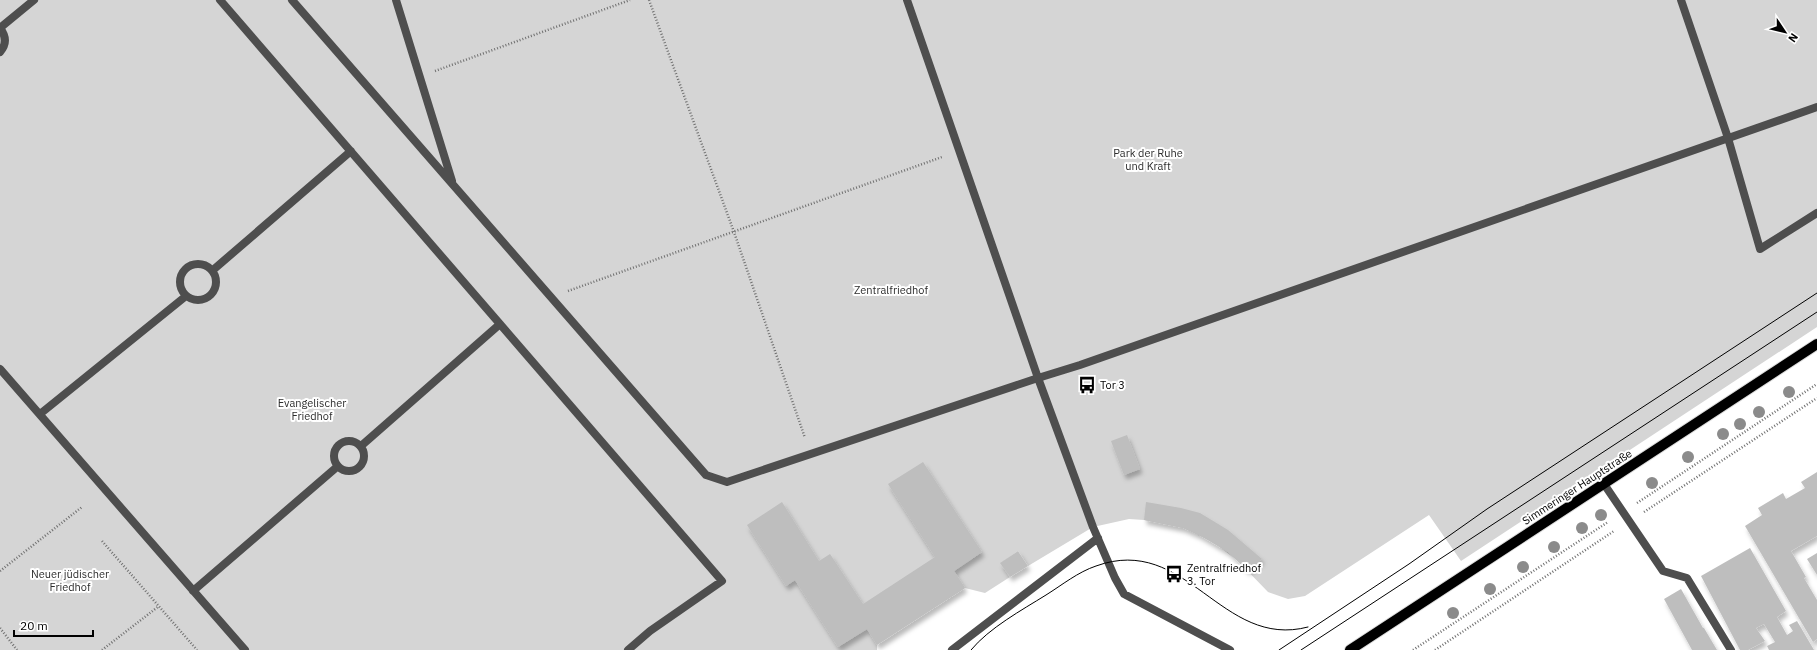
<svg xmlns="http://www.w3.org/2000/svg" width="1817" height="650" font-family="'IBM Plex Sans',sans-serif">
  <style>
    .green { fill: #d5d5d5 }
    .building { fill: #bebebe; filter: url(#shadow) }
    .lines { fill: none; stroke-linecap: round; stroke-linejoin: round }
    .primary-casing { stroke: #dbdbdb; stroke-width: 12 }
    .path { stroke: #707070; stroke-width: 2.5; stroke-dasharray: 1 2; stroke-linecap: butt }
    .service { stroke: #4e4e4e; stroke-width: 8 }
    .primary { stroke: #000; stroke-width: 10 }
    .tram { stroke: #000; stroke-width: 1 }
    .tree { fill: #8b8b8b }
    .labels { text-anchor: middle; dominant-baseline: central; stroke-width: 4; stroke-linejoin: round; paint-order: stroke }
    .park-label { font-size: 11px; fill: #2c2c2c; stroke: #fff }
    .poi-label { font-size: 11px; fill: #000; stroke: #fff; text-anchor: start }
    .street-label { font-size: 11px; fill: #000; stroke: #fff }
  </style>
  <defs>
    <filter id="shadow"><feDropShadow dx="2.5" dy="4.5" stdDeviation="2" flood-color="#0004"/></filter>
  </defs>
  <rect width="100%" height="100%" fill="#fff"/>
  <path class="green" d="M0,0H1817V327L1461,561L1429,515L1305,596L1288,599L1268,592L1238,561L1213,542L1183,528L1144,520L1129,519L1093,527L1028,566L1018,551L1001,563L1010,577L985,593L965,588L877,644V650H0Z"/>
  <path class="building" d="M1127,435L1140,469L1124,475L1111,441Z
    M923,462L982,552L954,571L965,588L877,645L867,629L838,647L795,580L786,586L747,525L782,502L819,561L830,554L863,604L935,557L888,484Z
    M1817,472V536L1791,551L1806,577L1804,578L1817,600V639L1813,642L1745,526L1762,515L1758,508L1783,493L1786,499L1805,488L1801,482Z
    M1146,502L1181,508L1200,513L1228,530L1262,559L1248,571L1228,552L1199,535L1183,528L1144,520Z
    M1750,548L1786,611L1777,617L1787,635L1793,631L1789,625L1797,621L1814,650H1769L1767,646L1775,642L1764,624L1756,628L1765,641L1748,650H1740L1701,576Z
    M1018,551L1028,566L1010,577L1000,563Z
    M1817,553V575L1807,559Z
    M1681,589L1703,628H1704L1717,650H1692L1664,599Z"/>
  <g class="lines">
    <g class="primary-casing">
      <path id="primary" d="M1350,650L1817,344"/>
    </g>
    <path class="path" d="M649,0L734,232L805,438
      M435,71L630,0
      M568,291L942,157
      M1637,503L1817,384
      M1644,512L1817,398
      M102,541L197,650
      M0,571L82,507
      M0,628L17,650
      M102,650L159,606
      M1413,650L1608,522
      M1435,650L1614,531"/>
    <path class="service" d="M220,0L722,581L650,631L628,650
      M292,0L706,475L727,482L1038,378L1093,527L1115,578L1124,594L1230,650
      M396,0L452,181
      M907,0L1038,378L1080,365L1817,107
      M1681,0L1728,138L1760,249L1817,213
      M0,52C7,44 6,36 0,28L34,0
      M180 282a18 18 0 1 1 36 0a18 18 0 1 1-36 0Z
      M213,270L351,151
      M0,369L245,650
      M40,414L186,296
      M334 456a15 15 0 1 1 30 0a15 15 0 1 1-30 0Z
      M361,446L500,324
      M1604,484L1663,571L1687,578L1731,650
      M193,591L338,466
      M952,650L1098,538"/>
    <use href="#primary" class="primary"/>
    <path class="tram" d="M971,650C989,628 1022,610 1046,595C1062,585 1078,572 1096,566C1187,533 1221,650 1308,627
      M1279,650L1409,564L1487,509L1817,293
      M1301,650L1817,312"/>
  </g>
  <g class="tree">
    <circle cx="1789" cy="392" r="6"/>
    <circle cx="1759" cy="412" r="6"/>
    <circle cx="1740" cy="424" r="6"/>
    <circle cx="1723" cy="434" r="6"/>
    <circle cx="1688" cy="457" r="6"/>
    <circle cx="1652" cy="483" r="6"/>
    <circle cx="1601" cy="515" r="6"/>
    <circle cx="1582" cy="528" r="6"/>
    <circle cx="1554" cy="547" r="6"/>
    <circle cx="1523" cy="567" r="6"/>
    <circle cx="1490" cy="589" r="6"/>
    <circle cx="1453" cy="613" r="6"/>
  </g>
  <defs>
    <g id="bus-bare" transform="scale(1.38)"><path d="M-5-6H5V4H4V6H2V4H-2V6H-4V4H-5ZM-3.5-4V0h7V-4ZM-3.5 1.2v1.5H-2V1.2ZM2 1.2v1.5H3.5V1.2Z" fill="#000" stroke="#fff" stroke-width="2.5" paint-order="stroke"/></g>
  </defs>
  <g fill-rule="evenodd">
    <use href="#bus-bare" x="1087" y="385"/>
    <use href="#bus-bare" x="1174" y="574"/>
  </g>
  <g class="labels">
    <g class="park-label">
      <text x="1148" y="153">Park der Ruhe<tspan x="1148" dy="13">und Kraft</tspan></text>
      <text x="891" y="290">Zentralfriedhof</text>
      <text x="312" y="403">Evangelischer<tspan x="312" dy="13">Friedhof</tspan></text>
      <text x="70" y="574">Neuer jüdischer<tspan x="70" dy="13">Friedhof</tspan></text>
    </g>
    <g class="poi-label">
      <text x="1100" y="385">Tor 3</text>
      <text x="1187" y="568">Zentralfriedhof<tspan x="1187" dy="13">3. Tor</tspan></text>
    </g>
    <g class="street-label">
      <text transform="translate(1577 487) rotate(-33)">Simmeringer Hauptstraße</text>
    </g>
  </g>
  <g transform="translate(1785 32) rotate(125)" stroke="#ffffff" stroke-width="3" paint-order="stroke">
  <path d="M0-3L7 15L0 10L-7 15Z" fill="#000000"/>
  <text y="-6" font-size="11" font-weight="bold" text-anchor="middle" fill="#000000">N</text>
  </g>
  <path d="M14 630v6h79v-6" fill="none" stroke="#000000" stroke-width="2"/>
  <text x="20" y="630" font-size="12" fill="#000000" stroke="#ffffff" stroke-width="3" paint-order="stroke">20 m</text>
</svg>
